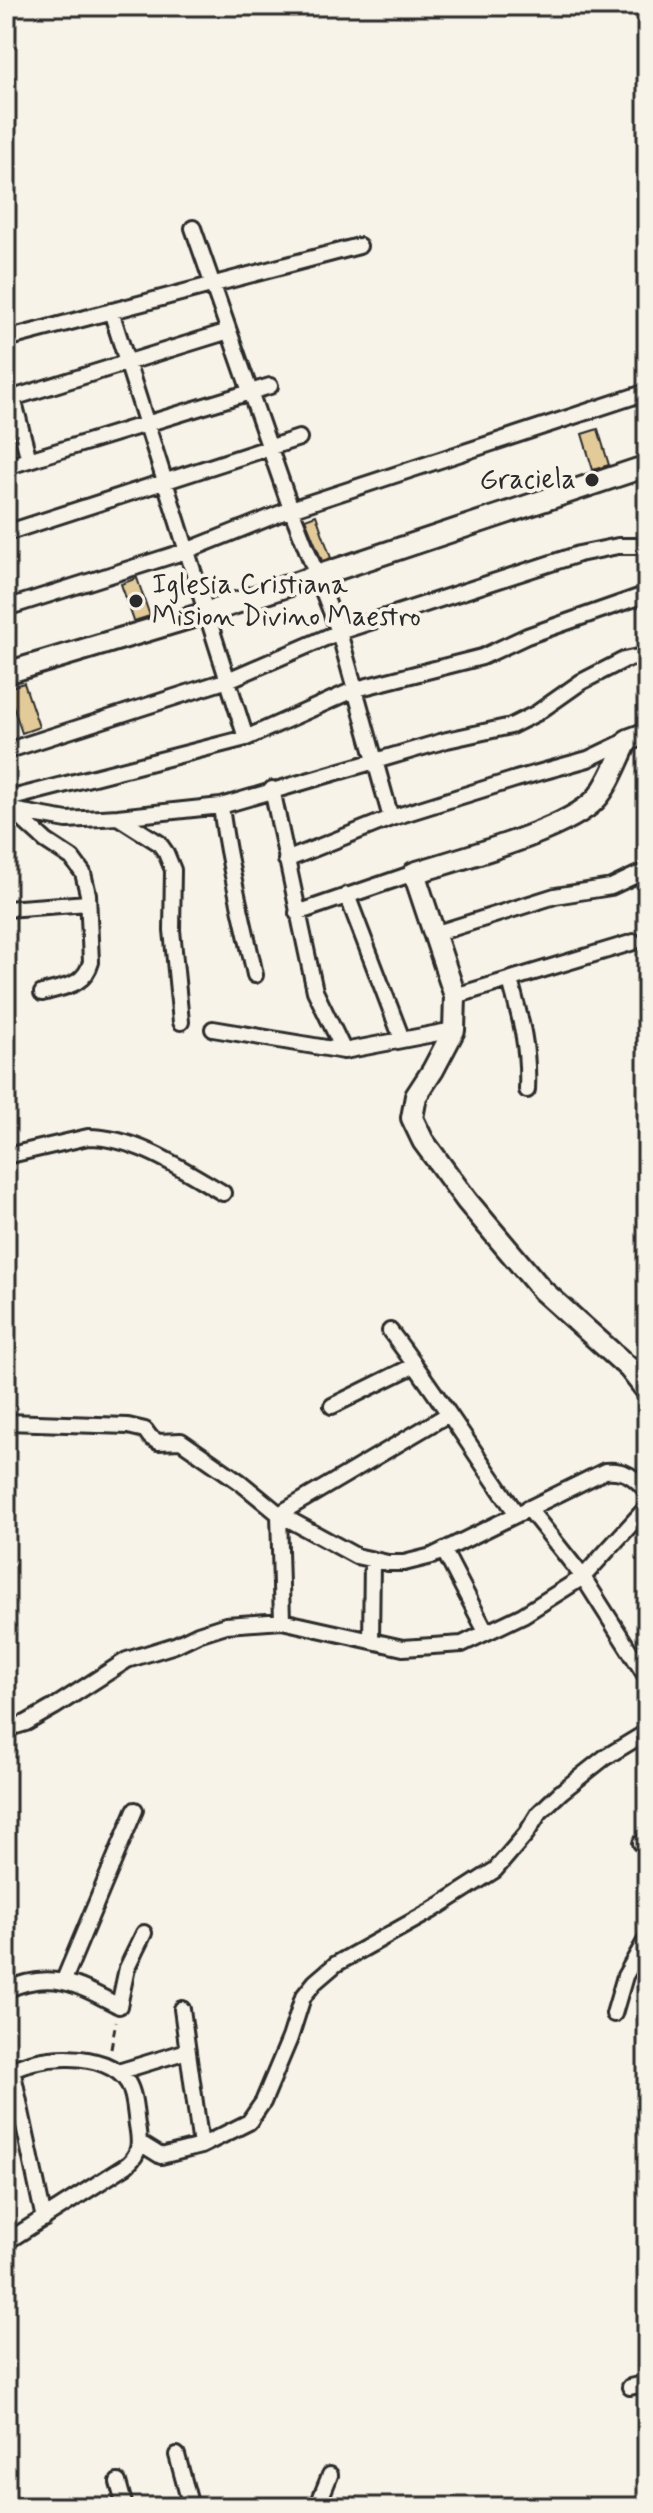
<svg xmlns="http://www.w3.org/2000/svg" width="653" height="2513" font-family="Mynerve,sans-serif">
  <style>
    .building { fill: #e3ca99; stroke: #2b2b2b; stroke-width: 2 }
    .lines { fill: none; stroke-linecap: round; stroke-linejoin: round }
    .street-casing { stroke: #2b2b2b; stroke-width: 20 }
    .secondary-casing { stroke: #2b2b2b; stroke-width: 26 }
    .path { stroke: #2b2b2b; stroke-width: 3; stroke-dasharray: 8 6; stroke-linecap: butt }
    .street { stroke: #f7f3e8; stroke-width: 14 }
    .secondary { stroke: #f7f3e8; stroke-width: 20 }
    .poi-dot { fill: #2b2b2b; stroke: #f7f3e8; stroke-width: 3 }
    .labels { text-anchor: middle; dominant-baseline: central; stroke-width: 8; stroke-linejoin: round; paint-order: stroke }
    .poi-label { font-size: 28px; fill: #2b2b2b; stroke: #f7f3e8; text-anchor: end }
  </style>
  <rect width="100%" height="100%" fill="#f7f3e8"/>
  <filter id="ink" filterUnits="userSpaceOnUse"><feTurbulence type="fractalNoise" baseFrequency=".0125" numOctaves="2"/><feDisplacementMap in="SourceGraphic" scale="16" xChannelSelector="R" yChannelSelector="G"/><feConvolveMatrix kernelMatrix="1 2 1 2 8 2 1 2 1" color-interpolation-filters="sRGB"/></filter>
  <g filter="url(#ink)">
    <path class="building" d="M598,429L609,465L593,470L582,434Z
      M316,515L331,558L322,561L305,519Z
      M137,578L150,616L134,621L121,584Z
      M24,683L39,727L22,733L7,688Z"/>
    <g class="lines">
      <g class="street-casing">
        <path id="street" d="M193,228L291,509L339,632L391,818
          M111,311L246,738
          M6,339L359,246
          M13,398L29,460
          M6,400L229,331
          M6,467L270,386
          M6,533L299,438
          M6,608L186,551L291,509L647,392
          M6,751L228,680L339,632L579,554L618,546H647
          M272,789L315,991L344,1051
          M8,799L246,738L356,689L482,657L527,636L647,594
          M221,806C228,863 243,918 255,975
          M11,810L67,820L118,817L221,806L447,740L511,726L537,713L581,682L624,660L647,655
          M13,811L46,841L72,858L83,873L88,894L91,962C84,987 64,986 42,993
          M118,817L159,843L166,853L173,870L172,930L181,1022
          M286,860L391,818L516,779L588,759L628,740
          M347,895L402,1039
          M6,909L88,903
          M297,913L414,873
          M434,934L555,896L611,887L647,870
          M510,980C521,1020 529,1048 527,1090
          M455,996L634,942
          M213,1029L344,1051L454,1030
          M6,1156L88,1137C137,1137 182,1169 223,1193
          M390,1331C435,1390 474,1453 517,1514
          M332,1406L415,1365
          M6,1422L128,1426L145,1430L150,1437L158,1442L181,1441L240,1482L279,1514L356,1556L388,1563H404L432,1556L605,1471C625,1469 635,1477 647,1492
          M528,1508L583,1577L647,1678
          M279,1514L447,1415
          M279,1514L282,1621
          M444,1551L486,1632
          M371,1641L372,1561
          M6,1729L26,1723L54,1707L127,1660L175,1645L198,1634L226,1625L282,1621L403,1648L462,1644L523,1615L583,1577L647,1507
          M641,1843L647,1848
          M64,1980L135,1810
          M6,1990C52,1969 79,1985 119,2006L127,1968L144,1933
          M182,2009L201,2146
          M614,2014L625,1976L647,1938
          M12,2069L44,2219
          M118,2072L187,2051
          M6,2073C35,2054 107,2049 128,2083C135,2095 135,2112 137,2125C140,2142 141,2153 127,2165L6,2242
          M140,2143L161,2156L201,2146L249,2122L263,2102L290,2038L303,1997L315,1982L336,1964L431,1911L495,1870L526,1834L539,1813L561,1792L604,1758L647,1732
          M630,2387L647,2383
          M177,2455L191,2507
          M118,2482L125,2507
          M317,2507L330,2475"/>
      </g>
      <g class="secondary-casing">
        <path id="secondary" d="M6,673L206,613L647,466
          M647,733L628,740C618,758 610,784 596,799C567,831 458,859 414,873L455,996L454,1030L433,1070L416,1096L412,1118L423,1141L467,1201L542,1290L629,1368L647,1391"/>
      </g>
      <path class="path" d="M111,2049L116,2021"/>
      <use href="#street" class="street"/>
      <use href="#secondary" class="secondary"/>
    </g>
  </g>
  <g class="poi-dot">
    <circle cx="592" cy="480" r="8"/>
    <circle cx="136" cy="601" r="8"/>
  </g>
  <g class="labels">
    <g class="poi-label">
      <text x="576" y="480">Graciela</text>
      <text x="152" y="585" text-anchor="start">Iglesia Cristiana<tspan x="152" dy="32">Mision Divino Maestro</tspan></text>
    </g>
  </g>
  <rect width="653" height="2513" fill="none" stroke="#f7f3e8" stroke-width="32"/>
  <rect x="16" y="16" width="621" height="2481" fill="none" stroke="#2b2b2b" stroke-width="3" filter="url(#ink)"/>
</svg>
